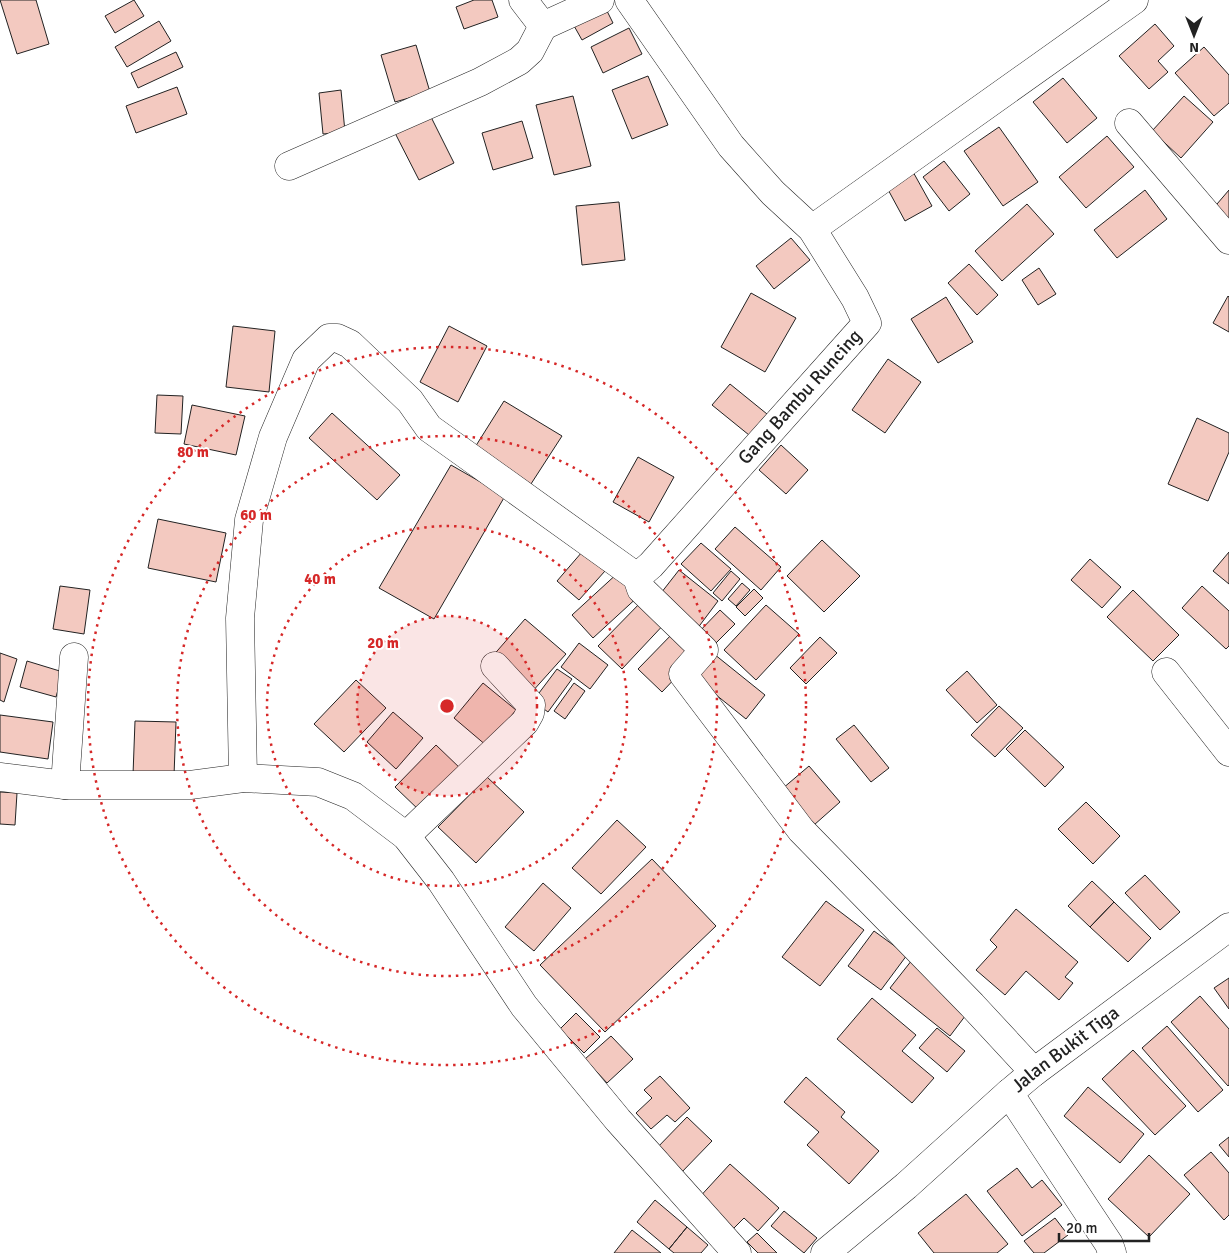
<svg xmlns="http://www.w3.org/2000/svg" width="1229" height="1253" font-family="Signika,sans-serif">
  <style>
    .building { fill: #f3c9c0; stroke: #222 }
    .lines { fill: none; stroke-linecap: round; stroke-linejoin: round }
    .minor-casing { stroke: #222; stroke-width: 29 }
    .minor { stroke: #fff; stroke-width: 28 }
    .ring { fill: none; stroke: #d62828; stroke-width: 2.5; stroke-dasharray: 2.5 5 }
    .labels { text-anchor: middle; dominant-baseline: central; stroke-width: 4; stroke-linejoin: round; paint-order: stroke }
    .street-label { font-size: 19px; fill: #222; stroke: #fff }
    .centre { fill: #d62828; stroke: #fff; stroke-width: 2.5 }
    .ring-label { font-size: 15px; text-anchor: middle; font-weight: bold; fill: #d62828; stroke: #fff; stroke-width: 4; stroke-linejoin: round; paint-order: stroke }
  </style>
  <rect width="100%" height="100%" fill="#fff"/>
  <path class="building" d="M0,0H36L49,44L17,54Z
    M134,0L144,16L115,33L105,16Z
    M474,0H492L498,17L464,29L456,7Z
    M605,7L613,23L582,40L573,24Z
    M159,21L171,41L127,67L115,47Z
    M1155,24L1174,46L1158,61L1168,72L1149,89L1119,56Z
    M629,28L642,54L603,73L591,47Z
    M416,45L430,92L395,102L381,55Z
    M1204,47L1229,75V103L1214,116L1175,73Z
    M176,52L183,67L138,88L131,73Z
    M648,76L668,125L632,139L612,90Z
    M1063,78L1097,118L1067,143L1033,102Z
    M177,87L187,114L136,133L126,106Z
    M341,90L345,132L323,134L319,93Z
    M573,96L591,166L554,175L536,105Z
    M1184,96L1213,122L1181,158L1152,131Z
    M430,115L454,163L419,180L395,133Z
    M522,121L533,158L493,170L482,133Z
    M999,127L1038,182L1003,206L964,151Z
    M1107,136L1134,167L1086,208L1059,177Z
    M944,161L970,194L949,211L923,177Z
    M912,170L932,206L905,221L885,184Z
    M1145,190L1167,219L1117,258L1094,230Z
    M1229,190V226L1211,211Z
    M619,202L625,260L582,265L576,206Z
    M1027,204L1054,234L1002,281L975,251Z
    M791,238L810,260L774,289L756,266Z
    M969,264L998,295L977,315L948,283Z
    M1039,268L1056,294L1038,305L1022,280Z
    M751,293L796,318L765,372L721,347Z
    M1228,296L1229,297V332L1213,323Z
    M946,297L973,342L938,363L911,319Z
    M233,326L275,331L269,392L226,387Z
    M449,326L487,346L458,402L420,382Z
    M888,359L921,382L885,433L852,410Z
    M730,384L767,414L749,435L712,405Z
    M157,395L183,396L181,434L155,433Z
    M504,401L562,436L529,487L472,452Z
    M192,405L245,416L236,455L184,444Z
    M332,413L400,475L377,500L309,438Z
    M1197,418L1229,433V452L1208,501L1168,484Z
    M781,445L808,470L786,494L759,470Z
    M638,457L674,477L649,522L613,502Z
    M451,465L505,496L434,619L379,588Z
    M158,519L226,533L216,582L148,568Z
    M735,527L781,567L761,590L715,549Z
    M822,540L860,576L824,612L787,576Z
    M701,543L731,569L711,591L681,564Z
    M582,552L605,571L579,600L557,581Z
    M1229,552V584L1213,571Z
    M1090,559L1121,587L1102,608L1071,580Z
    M679,570L718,601L694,633L654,602Z
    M620,571L641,594L593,638L572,615Z
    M731,571L740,579L722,601L713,593Z
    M742,583L750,590L736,606L728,599Z
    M60,586L90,590L84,634L53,629Z
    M1202,586L1229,611V646L1226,649L1182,608Z
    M754,589L763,598L745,616L736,607Z
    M1133,590L1179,635L1153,661L1107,617Z
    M645,598L668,620L622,669L598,646Z
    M766,605L799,634L756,680L724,650Z
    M720,610L735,624L710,649L696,635Z
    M525,619L566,654L531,693L491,658Z
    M676,630L700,652L662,692L638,669Z
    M820,637L837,653L806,684L790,668Z
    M579,643L608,665L590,689L561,667Z
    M0,653L17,659L4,702L0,700Z
    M714,654L765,695L746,719L695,678Z
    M27,661L63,672L56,697L20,687Z
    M557,669L572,679L548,712L533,701Z
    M967,671L997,705L977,723L946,690Z
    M356,680L386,708L344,752L314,724Z
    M483,683L516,710L487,746L454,718Z
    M574,683L585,691L565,719L554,711Z
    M999,706L1023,728L995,757L971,735Z
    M393,712L423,738L396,769L367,742Z
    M0,715L53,722L48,759L0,752Z
    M135,721L176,722L174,776L133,775Z
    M854,725L889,768L871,782L836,739Z
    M1025,730L1064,767L1045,787L1006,749Z
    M436,745L462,770L421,812L395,787Z
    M809,766L840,802L814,825L782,789Z
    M487,777L524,812L476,863L438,827Z
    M0,792L17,793L15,825L0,824Z
    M1086,802L1120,836L1093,864L1058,829Z
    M617,820L646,847L601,894L572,868Z
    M652,859L716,926L605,1032L540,965Z
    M1145,875L1180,912L1160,930L1125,893Z
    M1092,881L1114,902L1090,927L1068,906Z
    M543,883L571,908L534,951L505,927Z
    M826,901L864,930L820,986L782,957Z
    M1114,902L1151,938L1128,962L1090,927Z
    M1016,909L1078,962L1065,977L1073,983L1059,1000L1026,971L1005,995L976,970L997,947L990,940Z
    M874,931L907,955L881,990L848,966Z
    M912,960L972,1007L950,1036L890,988Z
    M1229,978V1009L1214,988Z
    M1200,996L1229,1029V1085L1228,1086L1171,1022Z
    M872,998L916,1035L902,1051L934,1078L912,1103L837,1039Z
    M576,1013L600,1037L584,1053L560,1029Z
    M1167,1026L1223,1090L1198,1112L1142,1048Z
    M937,1028L965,1051L947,1072L919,1048Z
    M611,1036L633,1059L607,1083L585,1059Z
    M1133,1050L1186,1106L1155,1135L1102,1079Z
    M660,1076L690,1108L675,1122L667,1115L651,1129L636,1113L652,1098L644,1090Z
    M806,1077L845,1112L841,1117L879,1151L849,1184L807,1145L819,1132L784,1102Z
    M1088,1087L1144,1134L1120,1163L1064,1116Z
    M687,1117L712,1141L679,1175L654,1151Z
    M1229,1137V1157L1219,1145Z
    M1211,1152L1229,1173V1215L1224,1220L1184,1175Z
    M1149,1155L1190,1194L1149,1237L1108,1199Z
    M730,1164L779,1208L758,1231L744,1218L730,1232L696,1201Z
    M1017,1168L1032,1188L1042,1180L1062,1205L1022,1236L987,1191Z
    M966,1194L1008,1244L997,1253H934L918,1233Z
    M655,1200L687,1227L669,1249L637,1222Z
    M784,1211L817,1238L804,1253L771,1226Z
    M1055,1218L1068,1235L1044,1253H1034L1024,1241Z
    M687,1227L708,1245L701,1253H674L669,1249Z
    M632,1230L661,1253H614Z
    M757,1233L777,1253H758L747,1242Z"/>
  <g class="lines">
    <g class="minor-casing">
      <g id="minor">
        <path d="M523,0L543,26L600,0"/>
        <path d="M629,0L731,146L773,193L812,229L855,298L867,323L651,565L637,577"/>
        <path d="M1129,123L1229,240"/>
        <path d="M289,166L480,82L519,61L530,51L543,26"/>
        <path d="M812,229L1134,0"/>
        <path d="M637,577L641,589L704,650L683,674L801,830L972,1005L1034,1072"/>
        <path d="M1166,672L1229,752"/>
        <path d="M0,777L65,785H190L243,778L318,782L353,796L406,836L441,881L524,1006L618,1120L737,1253"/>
        <path d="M243,778L240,618L249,520L273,437L306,360L329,338H337L350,344L410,401L429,428L637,577"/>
        <path d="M65,785L74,657"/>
        <path d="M406,836L525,722L530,713L531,705L495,666"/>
        <path d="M825,1253L906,1186L1009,1093"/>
        <path id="s1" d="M1112,1253L1109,1244L1009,1093L1034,1072L1229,927"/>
      </g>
    </g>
    <use href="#minor" class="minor"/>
  </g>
  <circle cx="447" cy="706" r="90" fill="#d62828" fill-opacity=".12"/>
  <g class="ring">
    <circle cx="447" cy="706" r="90"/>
    <circle cx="447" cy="706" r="180"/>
    <circle cx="447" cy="706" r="270"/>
    <circle cx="447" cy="706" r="359"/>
  </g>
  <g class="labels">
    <g class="street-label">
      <text transform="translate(800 397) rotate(-48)">Gang Bambu Runcing</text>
      <text stroke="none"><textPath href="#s1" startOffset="262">Jalan Bukit Tiga</textPath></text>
    </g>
  </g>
  <circle cx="447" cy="706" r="8" class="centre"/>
  <g class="ring-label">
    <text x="193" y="457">80 m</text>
    <text x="256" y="520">60 m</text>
    <text x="320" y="584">40 m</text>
    <text x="383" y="648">20 m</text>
  </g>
  <g transform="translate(1194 35) rotate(180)" stroke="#ffffff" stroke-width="4" paint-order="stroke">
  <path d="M0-4L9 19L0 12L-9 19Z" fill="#222222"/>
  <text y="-8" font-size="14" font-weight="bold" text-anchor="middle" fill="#222222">N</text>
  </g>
  <path d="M1059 1233v8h90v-8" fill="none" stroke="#222222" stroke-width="2.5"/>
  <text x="1066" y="1233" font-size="15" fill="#222222" stroke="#ffffff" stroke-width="4" paint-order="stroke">20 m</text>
</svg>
